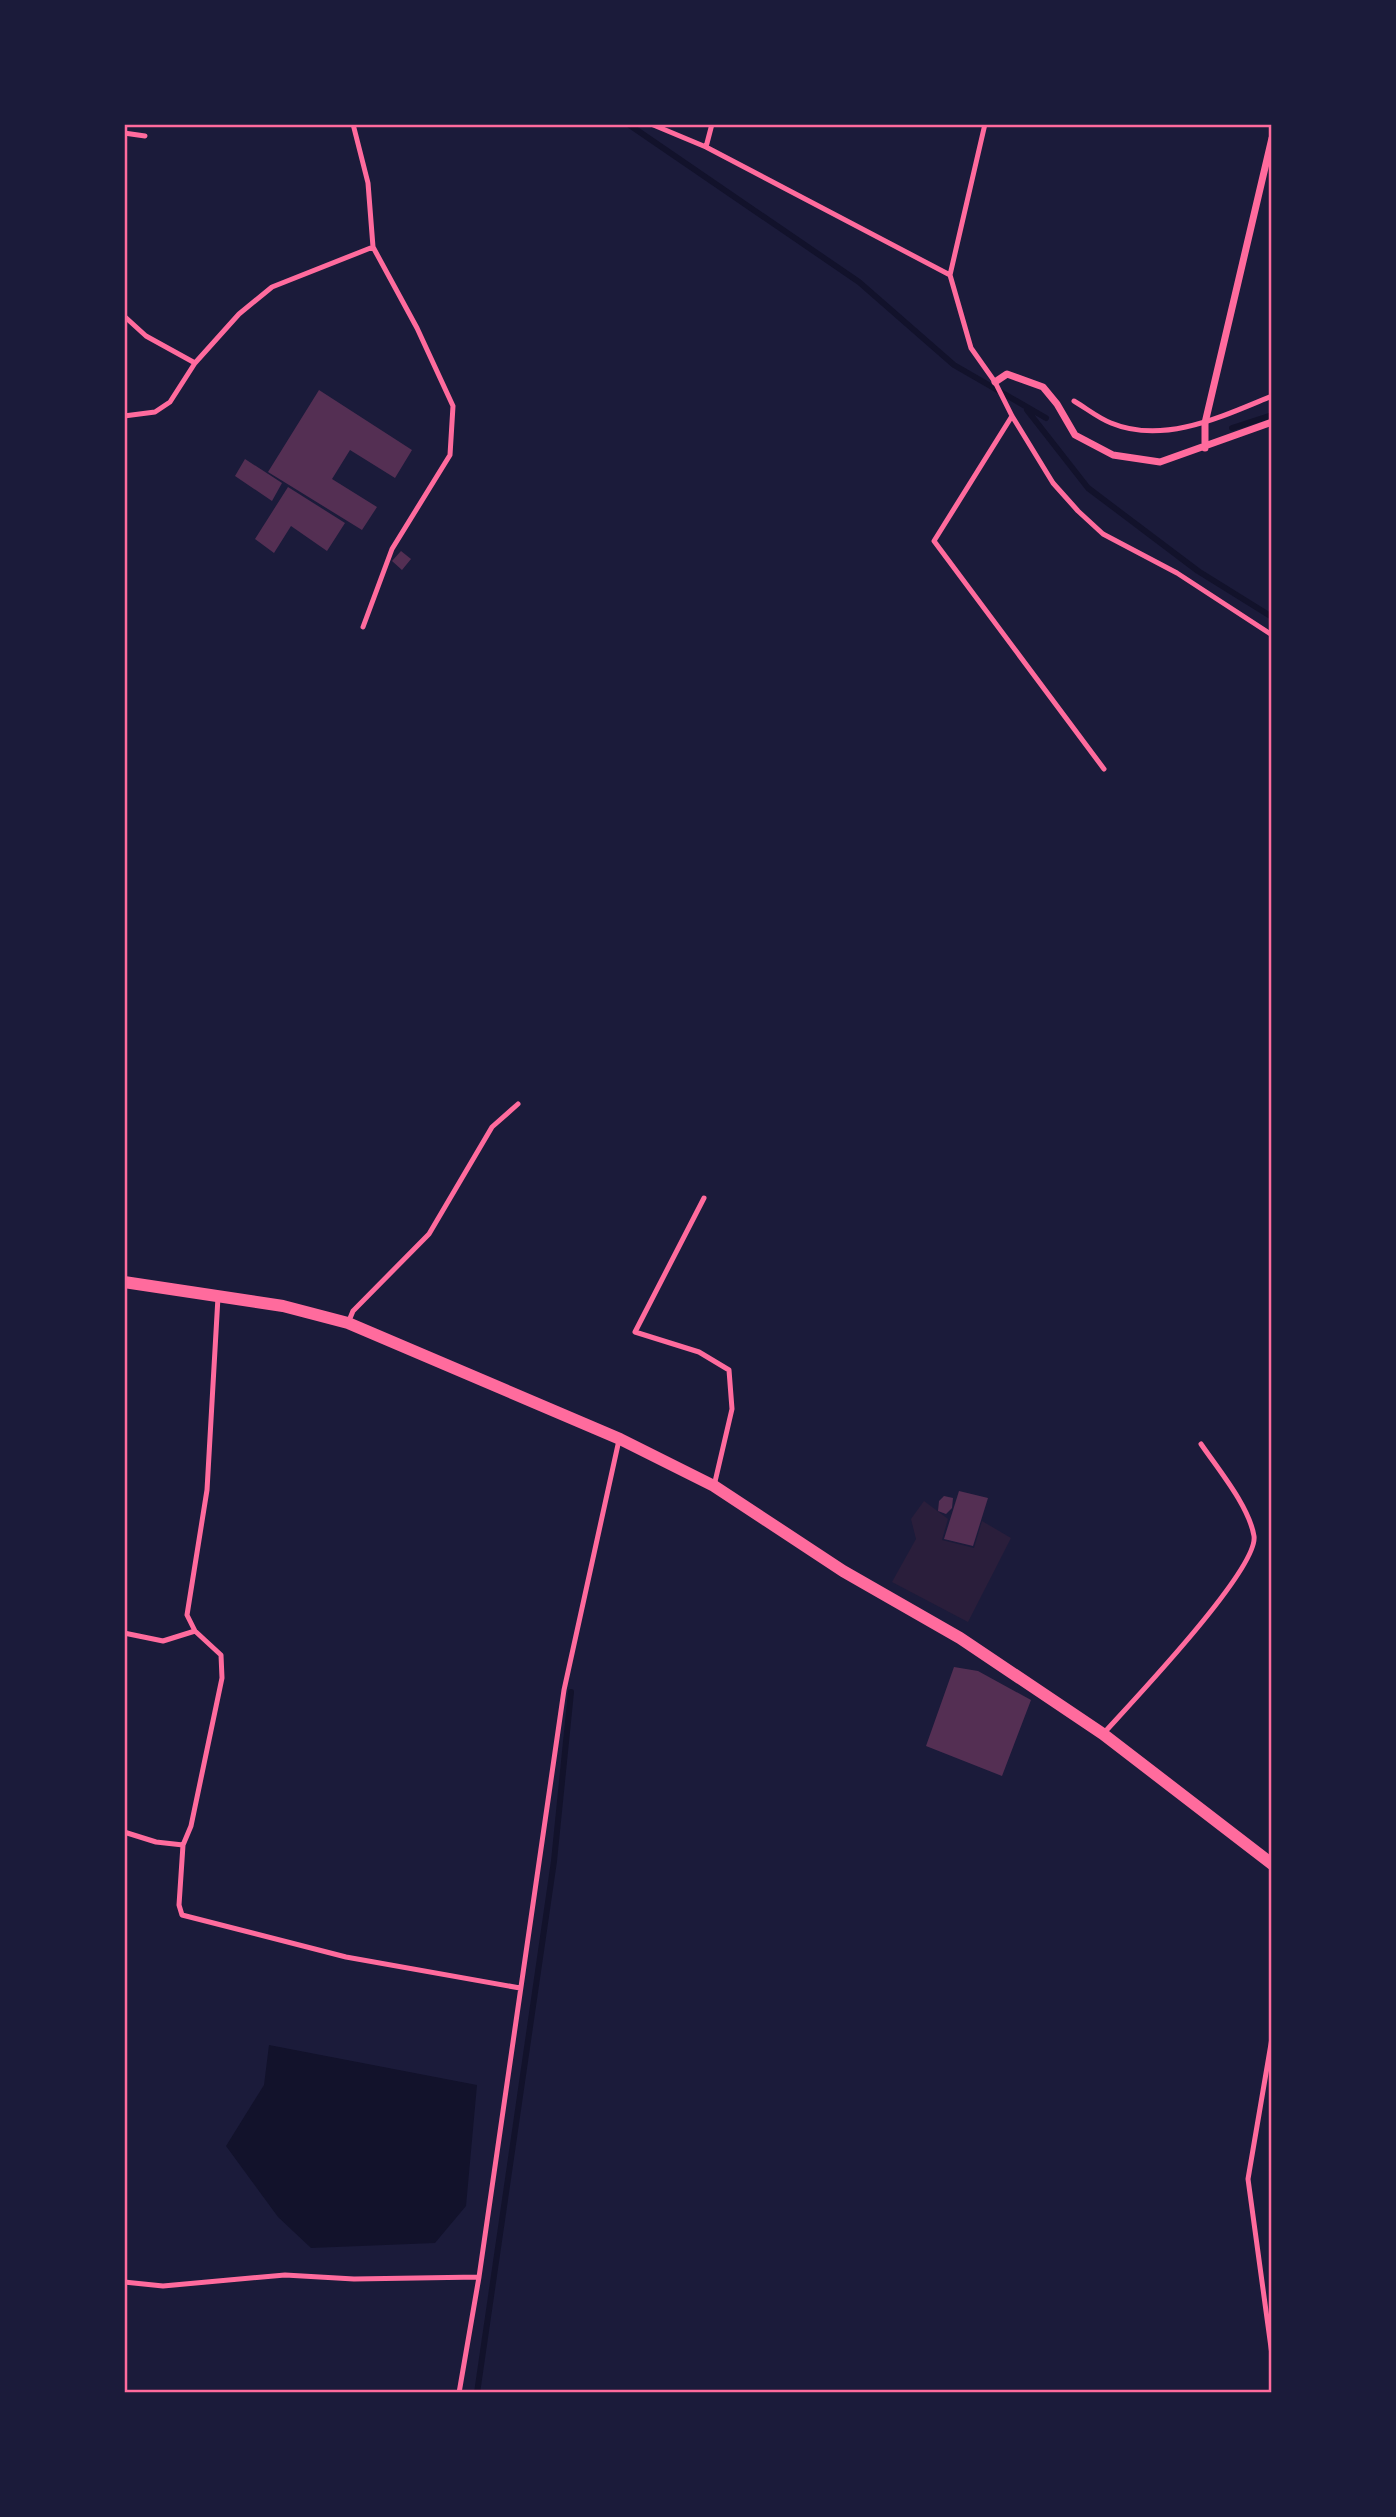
<svg xmlns="http://www.w3.org/2000/svg" width="1396" height="2517" font-family="Signika,sans-serif">
  <style>
    .green { fill: #2a1e3b }
    .water { fill: #12122b }
    .lines { fill: none; stroke-linecap: round; stroke-linejoin: round }
    .stream { stroke: #12122b; stroke-width: 6 }
    .building { fill: #542f53 }
    .service { stroke: #ff6b9d; stroke-width: 5 }
    .minor { stroke: #ff6b9d; stroke-width: 7 }
    .tertiary { stroke: #ff6b9d; stroke-width: 12 }
    .neatline { fill: none; stroke: #ff6b9d; stroke-width: 2.5 }
  </style>
  <rect width="100%" height="100%" fill="#1b1b3a"/>
  <path class="green" d="M924,1501L948,1519L942,1540L974,1548L982,1521L1011,1538L968,1622L892,1582L916,1539L911,1519Z"/>
  <path class="water" d="M269,2045L477,2085L466,2206L435,2243L311,2248L278,2217L226,2146L264,2085Z"/>
  <g class="lines">
    <path class="stream" d="M628,124L859,282L954,365L1046,418
      M1027,410L1088,488L1198,571L1272,617
      M1232,428L1272,415
      M477,2393L554,1861L571,1692"/>
  </g>
  <path class="building" d="M319,390L412,450L395,478L350,450L332,479L377,507L362,530L268,472Z
    M245,459L282,483L272,501L235,476Z
    M288,487L345,523L327,551L291,526L274,553L255,539Z
    M401,551L411,559L402,570L392,561Z
    M959,1491L988,1498L973,1546L944,1539Z
    M944,1496L953,1498L952,1508L946,1514L938,1511L939,1501Z
    M954,1667L978,1671L1031,1700L1002,1776L926,1746Z"/>
  <g class="lines">
    <path class="service" d="M353,124L368,183L373,247L417,328L453,406L450,455L392,549L363,627
      M651,124L706,147L950,275L985,124
      M124,133L145,136
      M706,147L712,124
      M950,275L971,348L995,382L1012,416L1053,483L1078,511L1103,534L1177,573L1272,635
      M124,316L146,336L195,363
      M1074,401C1086,408 1098,418 1111,423C1164,445 1223,416 1272,396
      M124,416L155,412L170,402L195,363L239,314L272,287L373,247
      M1012,416L934,541L1104,769
      M704,1198L635,1332L699,1352L729,1370L732,1409L714,1486
      M348,1323L353,1311L429,1234L492,1127L518,1104
      M124,1633L163,1641L195,1631
      M1103,1734C1130,1704 1259,1569 1254,1536C1249,1506 1218,1469 1201,1444
      M124,1832L156,1842L183,1845L191,1826L222,1678L221,1655L195,1631L187,1615L207,1490L218,1297
      M183,1845L179,1905L182,1915L346,1957L520,1988
      M1272,2038L1248,2179L1272,2355
      M124,2282L163,2286L285,2275L354,2279L479,2277
      M459,2393L479,2277L564,1690L619,1440"/>
    <path class="minor" d="M995,382L1007,374L1043,387L1057,404L1075,435L1113,455L1160,462L1272,422
      M1205,448V423L1272,138"/>
    <path class="tertiary" d="M124,1282L283,1306L348,1323L620,1439L714,1486L843,1571L960,1638L1103,1734L1272,1864"/>
  </g>
  <rect width="1396" height="2517" fill="none" stroke="#1b1b3a" stroke-width="252"/>
  <rect x="126" y="126" width="1144" height="2265" class="neatline"/>
</svg>
